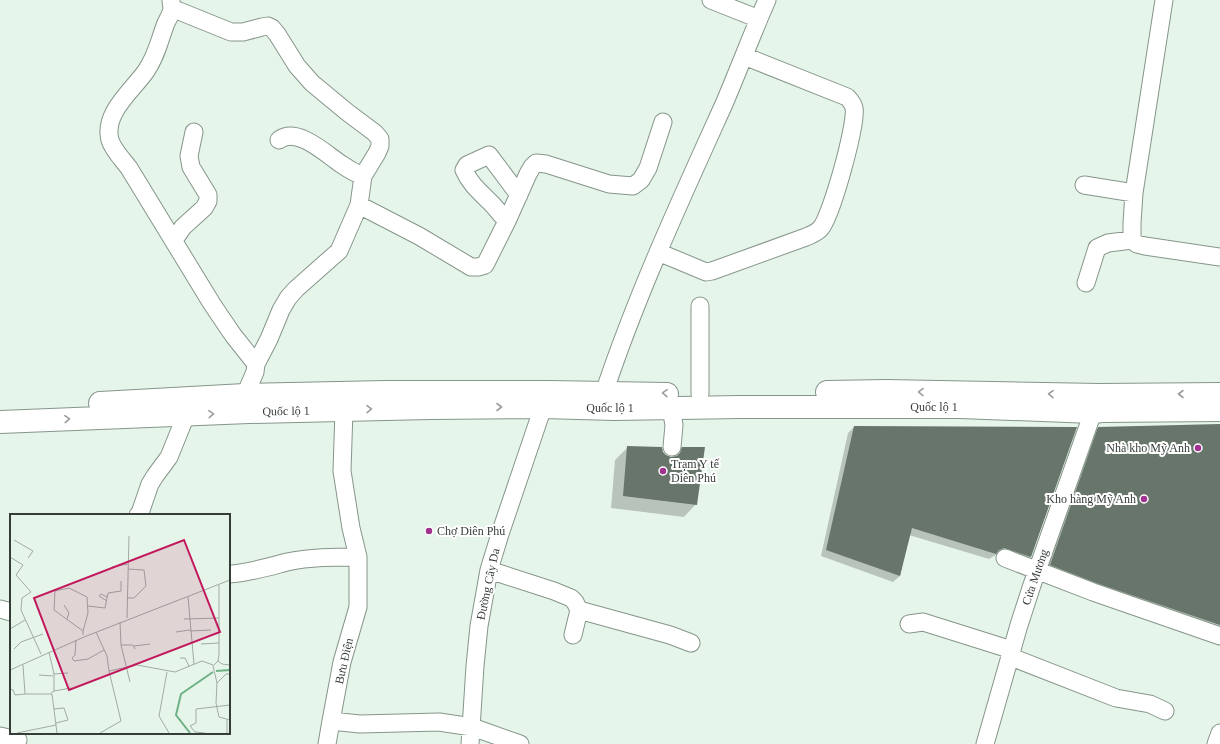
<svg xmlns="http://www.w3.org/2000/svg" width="1220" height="744" font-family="Georgia,serif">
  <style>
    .shadow { fill: #0003 }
    .building { fill: #67756b }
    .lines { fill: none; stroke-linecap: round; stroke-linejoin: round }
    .minor-casing { stroke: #86958a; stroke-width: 19 }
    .highway-casing { stroke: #86958a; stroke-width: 24 }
    .minor { stroke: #fff; stroke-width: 17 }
    .highway { stroke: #fff; stroke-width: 22 }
    .oneway { stroke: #9a9e9c }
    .poi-dot { fill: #a13290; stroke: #fff; stroke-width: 1.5 }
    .labels { text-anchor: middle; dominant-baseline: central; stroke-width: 4; stroke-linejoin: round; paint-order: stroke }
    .street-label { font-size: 12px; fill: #363c38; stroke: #fff }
    .poi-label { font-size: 12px; fill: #363c38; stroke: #fff; text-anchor: end }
    .inset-river { fill: none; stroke: #6db185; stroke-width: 2 }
    .inset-road { fill: none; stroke: #a0aba3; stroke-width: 1 }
    .view { fill: #c2185b; fill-opacity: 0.15; stroke: #c2185b; stroke-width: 2 }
    .inset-edge { fill: none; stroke: #363c38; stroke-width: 2 }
  </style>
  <rect width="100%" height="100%" fill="#e6f5ea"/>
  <path class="shadow" d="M1220,425V635L1044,571L1092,434L1099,428Z
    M854,427L1075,428L1030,557L1024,563L997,554L989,559L909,535L900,576L893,582L821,556L848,433Z
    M628,447L662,452L665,456L672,458L682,448L696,504L684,517L611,508L615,460Z"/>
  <path class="building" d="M1220,424V625L1096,583L1050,565L1098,427Z
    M854,426L1077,427L1031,557L1004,548L999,550L996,554L912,528L900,576L826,550Z
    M627,446L662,447L663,452L666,455L671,457L677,456L680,453L682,447H705L697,505L623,496Z"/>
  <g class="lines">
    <g class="minor-casing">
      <path id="minor" d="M171,0C171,3 172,6 172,9C171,14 168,19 166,23C159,41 157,55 146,71C132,91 103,113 110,140C113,150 123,160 129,168L212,304L233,335L256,364L255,372L245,395
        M711,0L759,19
        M1164,0L1134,193L1132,223V240L1137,244L1145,246L1220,257
        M172,10L179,11L231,32H243L262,27L268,26L272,28L277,34L297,66L312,83L347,112L375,133L380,139V146L377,153L363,176L359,205L339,251L296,289L288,298L281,310L269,339L256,364
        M279,140C297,126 326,154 341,164C348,169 355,173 363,176
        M1084,185L1134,193
        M359,205L419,236L471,267H478L485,265L507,221L528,174L532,167L536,163L546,164L609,184L633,186L641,180L648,168L663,122
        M507,221C501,215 496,208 490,202C480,192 470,184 464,170L467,165L489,155L519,195
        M174,240L183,227L204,208L208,201V195L191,167L189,156L194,132
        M658,252L706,272L712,271L806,237C811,235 816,233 820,229C831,218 857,124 854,108C853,103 850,100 847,97L744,56
        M1086,283L1097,248L1108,243L1132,240
        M700,306V394
        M604,393C637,294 681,199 724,104C739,69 752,34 767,0
        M671,408L674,425L672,447
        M344,410L342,471L351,528L358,557V607L342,662L331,721L360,724L439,722L472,727L520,744
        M138,515L140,513L150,484L155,476L169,457L186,415
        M1005,558L1093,592L1220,636
        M489,570L554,591L571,598L575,602L579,610L573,635
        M229,574C249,573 268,567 287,562C310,557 334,557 358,557
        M0,609L11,612
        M579,610L670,635L691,643
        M909,624L923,622L1012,650
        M1011,657L1116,698L1150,704L1165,711
        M0,736L18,740
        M327,744L331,721
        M470,744L475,666L479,626L489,570L500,534L543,407
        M985,744L1019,625L1032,585L1093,412
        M1216,744L1220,733"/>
    </g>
    <g class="highway-casing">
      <path id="highway" d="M827,392L886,391L1100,395L1220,394
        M100,403L245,395L386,392H550L667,394
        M0,422L249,412L430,408L543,407L614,409L741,407H960L1093,412L1102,411L1220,410"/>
    </g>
    <use href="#minor" class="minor"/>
    <use href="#highway" class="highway"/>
  </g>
  <defs><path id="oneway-chevron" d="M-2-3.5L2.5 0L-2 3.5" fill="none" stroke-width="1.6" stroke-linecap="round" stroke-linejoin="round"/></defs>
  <g class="oneway">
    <use href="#oneway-chevron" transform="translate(921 392) rotate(-179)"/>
    <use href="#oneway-chevron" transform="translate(665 393) rotate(-179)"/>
    <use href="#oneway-chevron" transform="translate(1051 394) rotate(-179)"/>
    <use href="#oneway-chevron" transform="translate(1181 394) rotate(180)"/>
    <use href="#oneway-chevron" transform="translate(499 407)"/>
    <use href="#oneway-chevron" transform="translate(369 409) rotate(-1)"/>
    <use href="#oneway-chevron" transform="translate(211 414) rotate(-3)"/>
    <use href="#oneway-chevron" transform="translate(67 419) rotate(-3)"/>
  </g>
  <g class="poi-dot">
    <circle cx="1198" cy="448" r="4"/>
    <circle cx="663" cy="471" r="4"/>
    <circle cx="1144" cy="499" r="4"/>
    <circle cx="429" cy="531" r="4"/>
  </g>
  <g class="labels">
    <g class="street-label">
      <text x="934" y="407">Quốc lộ 1</text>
      <text x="610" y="408">Quốc lộ 1</text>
      <text transform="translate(286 411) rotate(-1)">Quốc lộ 1</text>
      <text transform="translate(1035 577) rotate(-71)">Cửa Mương</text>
      <text transform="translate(488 584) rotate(-78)">Đường Cây Da</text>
      <text transform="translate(344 661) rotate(-77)">Bưu Điện</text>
    </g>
    <g class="poi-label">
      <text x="1190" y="448">Nhà kho Mỹ Anh</text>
      <text x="671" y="464" text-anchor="start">Trạm Y tế<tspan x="671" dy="14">Diên Phú</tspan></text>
      <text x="1136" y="499">Kho hàng Mỹ Anh</text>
      <text x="437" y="531" text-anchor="start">Chợ Diên Phú</text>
    </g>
  </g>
  <g transform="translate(10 514)">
    <rect width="220" height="220" fill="#e6f5ea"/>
    <path class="inset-river" d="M206,157L220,156M180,219L166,201L171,180L203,158"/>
    <path class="inset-road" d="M4,26L23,37L18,44M0,43L13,51L6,61L21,78L12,84L11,96L31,140M102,53L118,50M209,71V140L208,147L203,152L207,169L206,189L209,203L220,206M178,83L184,150M117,84H124L136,72L134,56L118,55M97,87L89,82L91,80L97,83M54,91L59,99L57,105M78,92L95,94L98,79L111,77V67M117,104L119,22M174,105L209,104M110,108L111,131L120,168M0,115L15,106M73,117L78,99L77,83L59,74L45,77L44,96L73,117V121M180,117L201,116M86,118L97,142L99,157L127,151L165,158L192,147L203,151M166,118L180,116M66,126L65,141L62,144L64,147L78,145L94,136M191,130L209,129M111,131H123L125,135M124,132L140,130M4,135L11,128L33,120M39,138L44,160V177L41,179M170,144H175L179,152M208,147L212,150L220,151M13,151L15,180H42L47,219M0,156L74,123L220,66M157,158L149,202L159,219M44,160L58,159M29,161L43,162M207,169L216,160H220M0,175L3,176L5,181L15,180M44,177L61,174M44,195L54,194L58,206L46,209M7,219L46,211M90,219L111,207L99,157M195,219L185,218L180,212L186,209V195L220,191M217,219V206"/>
    <path class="view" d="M174,26L210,118L59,176L24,84Z"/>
    <rect width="220" height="220" class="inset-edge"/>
  </g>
</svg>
